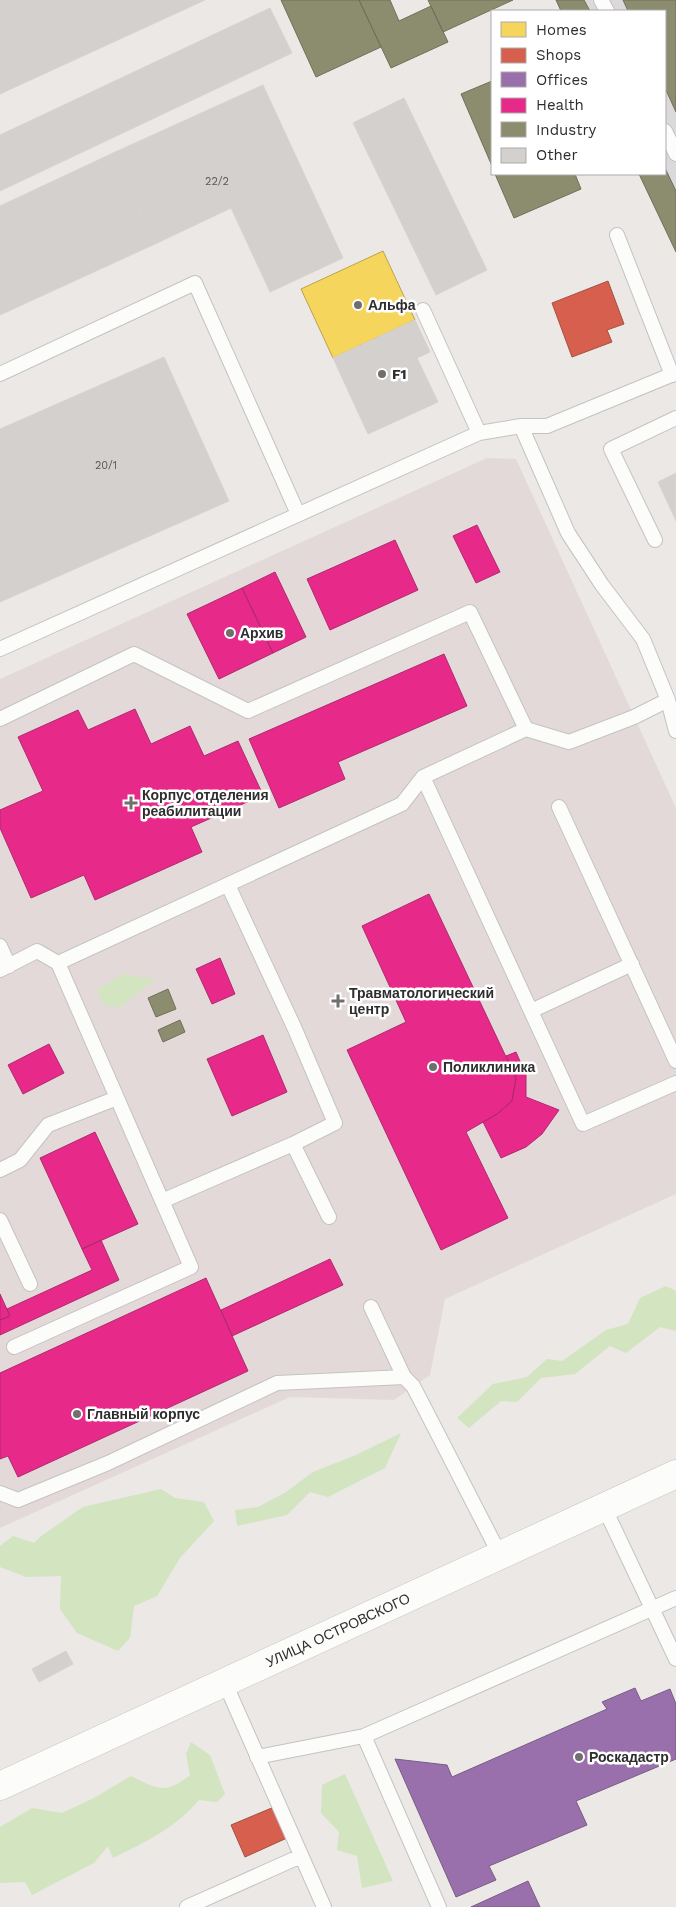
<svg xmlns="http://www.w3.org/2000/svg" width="676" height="1907" font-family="'Work Sans',sans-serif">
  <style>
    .industrial { fill: #dcd9dc }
    .medical { fill: #e4d9d9 }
    .green { fill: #d2e4c0 }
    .homes { fill: #f6d55c; stroke: #baa34e }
    .shops { fill: #d6604d; stroke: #a45144 }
    .offices { fill: #9970ab; stroke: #795c86 }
    .health { fill: #e7298a; stroke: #b02a6e }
    .industry { fill: #8c8c6e; stroke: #70705b }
    .building { fill: #d3d0ce; stroke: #d6d4d1 }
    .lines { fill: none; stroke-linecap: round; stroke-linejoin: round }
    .lane-casing { stroke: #c4c3c3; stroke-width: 16 }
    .secondary-casing { stroke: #c4c3c3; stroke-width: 29 }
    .lane { stroke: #fcfcfb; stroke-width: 14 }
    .secondary { stroke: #fcfcfb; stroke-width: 28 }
    .poi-dot { fill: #706f6e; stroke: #fff; stroke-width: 2 }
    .labels { text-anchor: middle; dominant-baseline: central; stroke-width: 5; stroke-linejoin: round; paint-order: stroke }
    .number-label { font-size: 11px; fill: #585757 }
    .poi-label { font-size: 14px; font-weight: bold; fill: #2e2e2e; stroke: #fff; text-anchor: start }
    .street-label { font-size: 14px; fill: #2e2e2e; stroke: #fff }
  </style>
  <rect width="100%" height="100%" fill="#ebe8e5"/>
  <path class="industrial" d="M556,0H676V252L639,174H665V11H561Z"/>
  <path class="medical" d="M487,458L516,459L676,808V1194L445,1299L430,1375L394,1400L290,1397L0,1528V679Z"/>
  <path class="green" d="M123,974L155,979L120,1007L104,1006L97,990Z
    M666,1286L676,1291V1331L660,1327L626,1353L610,1346L575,1374L541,1378L517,1402L501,1401L469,1428L457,1418L493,1384L527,1377L547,1359L562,1361L606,1330L628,1324L640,1298Z
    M401,1433L385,1468L328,1497L310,1492L287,1515L237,1526L235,1510L258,1507L286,1492L313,1472L356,1455Z
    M161,1489L175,1498L204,1502L214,1521L180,1558L157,1596L134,1606L130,1638L118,1651L77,1633L60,1609L61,1576L26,1577L0,1567V1546L13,1536L34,1543L41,1536L83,1507Z
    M191,1742L210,1755L225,1794L217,1802L199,1800C175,1828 146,1842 113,1858L108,1846L94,1863L32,1895L25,1882L0,1883V1827L32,1808L62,1813L94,1798L131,1776C157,1789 166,1795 190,1775L186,1754Z
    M345,1774L393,1881L362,1888L357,1856L337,1850L339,1832L321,1813L322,1785Z"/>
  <path class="homes" d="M383,251L415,320L333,358L301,289Z"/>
  <path class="shops" d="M608,281L624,324L607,330L612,342L572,357L552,303Z
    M274,1807L287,1838L245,1857L231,1825Z"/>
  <path class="offices" d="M635,1688L641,1701L670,1689L676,1704V1759L576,1801L587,1825L489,1866L496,1880L456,1897L395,1759L447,1765L452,1777L607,1709L602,1702Z
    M528,1881L540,1907H471Z"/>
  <path class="health" d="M477,525L500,572L476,583L453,536Z
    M395,540L418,590L330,630L307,579Z
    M275,572L306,637L273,653L242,588Z
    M242,588L273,653L219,679L187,614Z
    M444,654L467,706L338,762L345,779L279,808L249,739Z
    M135,709L151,744L190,726L204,756L238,741L263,795L191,827L202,852L95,900L84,875L31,898L0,828V810L43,791L18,737L78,710L88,730Z
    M429,894L516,1078L512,1101L497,1114L466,1132L508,1218L441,1250L347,1050L406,1022L362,926Z
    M220,958L235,994L212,1004L196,969Z
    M263,1035L287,1092L232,1116L207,1059Z
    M49,1044L64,1073L23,1094L8,1065Z
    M516,1052L526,1075V1097L559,1110L542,1134L526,1147L501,1158L483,1122L497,1114L512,1101L516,1078L506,1056Z
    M95,1132L138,1224L82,1249L40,1158Z
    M101,1240L119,1280L0,1335V1320L10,1316L7,1309L92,1270L82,1249Z
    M330,1259L343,1285L232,1336L221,1310Z
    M206,1278L248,1371L18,1477L8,1456L0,1459V1373Z
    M0,1294L10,1316L0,1320Z"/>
  <path class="industry" d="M281,0H359L381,47L316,77Z
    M359,0H390L399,21L431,6L448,42L391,68Z
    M428,0H513L443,32Z
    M556,0H584L590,11H561Z
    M623,0H676V112L665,88V11H628Z
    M492,81V166L461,94Z
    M665,168L676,191V252L639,174H665Z
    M495,174H575L581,189L514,218Z
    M168,989L176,1009L156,1017L148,998Z
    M180,1020L185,1032L163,1042L158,1030Z"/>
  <path class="building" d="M0,0H205L0,94Z
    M270,8L292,53L0,191V135Z
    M263,85L343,258L270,292L231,208L155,244L113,153Z
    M404,98L487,270L436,295L353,123Z
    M113,153L155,244L0,315V206Z
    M415,320L430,352L417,358L438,402L368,434L333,358Z
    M164,357L229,501L0,602V429Z
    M676,473V521L658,482Z
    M66,1651L73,1664L39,1682L32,1669Z"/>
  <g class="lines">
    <g class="lane-casing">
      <path id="lane" d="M601,0L607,11
        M665,131L676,154
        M617,235L672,375
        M423,310L479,433
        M0,374L195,283L298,514
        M521,426L568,533L602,585L643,639L668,700L676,731
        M655,540L611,449L676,418
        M0,649L479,433L521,426H547L676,373
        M0,719L134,654L248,711L470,612L526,729
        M423,777L583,1124L676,1083
        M559,807L676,1061
        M228,885L294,1027L335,1123L293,1144
        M0,946L9,966
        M0,970L37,951L58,963L402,804L423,777L526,729L569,742L634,717L668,700
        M531,1011L632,964
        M0,1170L20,1160L48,1125L117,1098
        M162,1201L293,1144L329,1217
        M0,1220L30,1284
        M371,1307L404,1377L413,1386L424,1407L500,1555
        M14,1347L191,1267L58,963
        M0,1493L18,1500L108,1463L277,1383L404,1377
        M604,1507L676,1659
        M225,1683L324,1907
        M364,1736L439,1907
        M257,1757L364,1736L676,1598
        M187,1907L301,1856"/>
    </g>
    <g class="secondary-casing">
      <g id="secondary">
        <path id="s1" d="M0,1786L676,1474"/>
      </g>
    </g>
    <use href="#lane" class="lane"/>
    <use href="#secondary" class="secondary"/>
  </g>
  <g class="poi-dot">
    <circle cx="358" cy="305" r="5"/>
    <circle cx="382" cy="374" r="5"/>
    <circle cx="230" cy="633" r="5"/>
    <path d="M128.5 795.5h5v5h5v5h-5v5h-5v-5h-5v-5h5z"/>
    <path d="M335.5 993.5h5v5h5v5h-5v5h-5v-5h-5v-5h5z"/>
    <circle cx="433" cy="1067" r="5"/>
    <circle cx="77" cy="1414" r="5"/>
    <circle cx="579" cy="1757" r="5"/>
  </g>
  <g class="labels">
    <g class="number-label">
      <text x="217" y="181">22/2</text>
      <text x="106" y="465">20/1</text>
    </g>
    <g class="poi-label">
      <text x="368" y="305">Альфа</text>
      <text x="392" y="374">F1</text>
      <text x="240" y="633">Архив</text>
      <text x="142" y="795">Корпус отделения<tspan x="142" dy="16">реабилитации</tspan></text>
      <text x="349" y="993">Травматологический<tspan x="349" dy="16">центр</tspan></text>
      <text x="443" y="1067">Поликлиника</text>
      <text x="87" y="1414">Главный корпус</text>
      <text x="589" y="1757">Роскадастр</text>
    </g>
    <g class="street-label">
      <text stroke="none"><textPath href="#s1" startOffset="372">УЛИЦА ОСТРОВСКОГО</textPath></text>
    </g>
  </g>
  <rect x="491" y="10" width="175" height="165" fill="#ffffff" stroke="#ababab"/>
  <rect x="501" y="22" width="25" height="15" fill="#f6d55c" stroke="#ababab"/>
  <text x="536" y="35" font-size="15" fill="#2e2e2e">Homes</text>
  <rect x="501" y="48" width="25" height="15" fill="#d6604d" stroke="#ababab"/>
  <text x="536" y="60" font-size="15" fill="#2e2e2e">Shops</text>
  <rect x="501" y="72" width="25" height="15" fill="#9970ab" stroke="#ababab"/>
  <text x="536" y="85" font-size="15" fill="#2e2e2e">Offices</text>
  <rect x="501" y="98" width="25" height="15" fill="#e7298a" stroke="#ababab"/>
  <text x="536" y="110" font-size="15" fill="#2e2e2e">Health</text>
  <rect x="501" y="122" width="25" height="15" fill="#8c8c6e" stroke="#ababab"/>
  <text x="536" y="135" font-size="15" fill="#2e2e2e">Industry</text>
  <rect x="501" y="148" width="25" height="15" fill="#d3d0ce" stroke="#ababab"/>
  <text x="536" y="160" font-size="15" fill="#2e2e2e">Other</text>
</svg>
